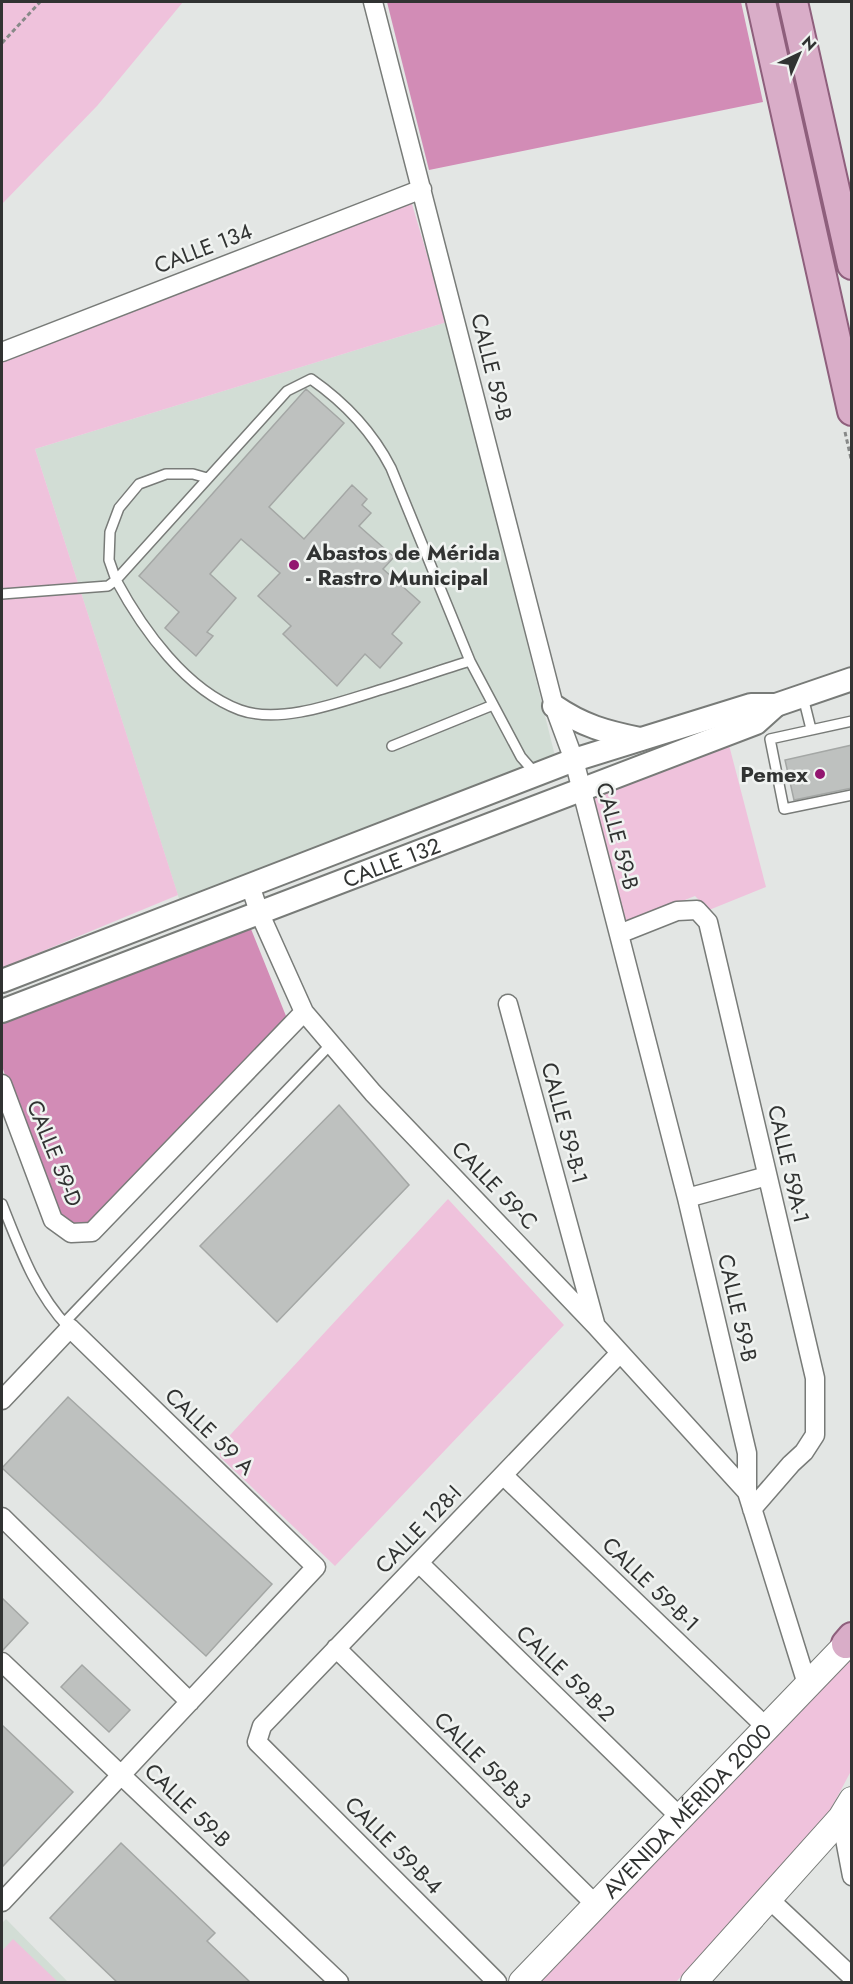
<svg xmlns="http://www.w3.org/2000/svg" width="853" height="1984" font-family="Jost,sans-serif">
  <style>
    .built { fill: #d2ddd5 }
    .green { fill: #efc2dc }
    .forest { fill: #d28cb6 }
    .building { fill: #bec1bf; stroke: #a4a7a5; stroke-width: 1.5 }
    .lines { fill: none; stroke-linecap: round; stroke-linejoin: round }
    .service-casing { stroke: #787b78; stroke-width: 12 }
    .minor-casing { stroke: #787b78; stroke-width: 21 }
    .tertiary-casing { stroke: #787b78; stroke-width: 26 }
    .secondary-casing { stroke: #787b78; stroke-width: 28 }
    .primary-casing { stroke: #8e5f7c; stroke-width: 32 }
    .path { stroke: #878988; stroke-width: 3; stroke-dasharray: 4.5 3; stroke-linecap: butt }
    .service { stroke: #fff; stroke-width: 9 }
    .minor { stroke: #fff; stroke-width: 18 }
    .tertiary { stroke: #fff; stroke-width: 22 }
    .secondary { stroke: #fff; stroke-width: 26 }
    .primary { stroke: #d9adc8; stroke-width: 28 }
    .poi-dot { fill: #931670; stroke: #f0f3f1; stroke-width: 2 }
    .labels { text-anchor: middle; dominant-baseline: central; stroke-width: 5; stroke-linejoin: round; paint-order: stroke }
    .street-label { font-size: 22px; fill: #313332; stroke: #f0f3f1 }
    .poi-label { font-size: 22px; font-weight: bold; fill: #313332; stroke: #f0f3f1; text-anchor: start }
  </style>
  <rect width="100%" height="100%" fill="#e3e6e4"/>
  <path class="built" d="M447,322L556,760L182,908L35,449Z
    M6,1919L68,1982H2V1923Z"/>
  <path class="green" d="M2,2H183L97,106L2,204Z
    M409,194L447,322L35,449L178,895L2,968V352Z
    M729,745L766,887L709,910L695,896L621,925L590,799Z
    M448,1199L564,1325L335,1566L220,1457L219,1447Z
    M851,1649V1771L826,1818L676,1982H536Z
    M13,1939L58,1982H2V1951Z"/>
  <path class="forest" d="M387,2H741L763,102L429,170Z
    M251,929L290,1026L92,1232L53,1220L2,1066V1024Z"/>
  <path class="building" d="M306,389L344,423L269,507L304,539L352,485L367,499L362,505L371,513L359,526L394,557L383,569L420,602L392,634L402,643L380,668L365,654L337,686L283,634L291,626L258,596L280,573L241,539L210,574L236,598L207,632L213,636L196,656L165,628L179,612L139,576Z
    M852,745V788L794,800L785,760Z
    M339,1105L409,1185L277,1322L200,1246Z
    M68,1397L272,1584L206,1656L2,1468Z
    M2,1598L28,1623L2,1651Z
    M82,1665L130,1710L109,1732L61,1687Z
    M2,1725L73,1792L2,1867Z
    M121,1843L215,1933L207,1941L251,1983H118L50,1918Z"/>
  <g class="lines">
    <g class="service-casing">
      <path id="service" d="M2,594L108,586L116,580L109,560L110,532L119,508L139,484L166,474H193L207,478
        M470,661L391,468C373,433 344,402 311,379L287,391L116,580C143,630 186,690 240,710C282,725 342,701 383,689C412,680 441,670 470,661L521,757L535,773
        M803,697L811,729
        M852,721L770,739L784,809L852,795
        M392,746L493,705
        M2,1204C20,1249 35,1292 68,1327
        M64,1323L331,1044"/>
    </g>
    <g class="minor-casing">
      <path id="minor" d="M373,2L554,706L574,760L687,1198L747,1453V1492L807,1684
        M2,352L422,189
        M250,885L259,912L304,1012L373,1093L595,1325L747,1492
        M619,934L677,911L697,910L708,922L815,1378V1435L804,1452L791,1464L752,1509
        M508,1004L595,1323
        M2,1084L53,1220L71,1233L92,1232L304,1012
        M687,1198L767,1176
        M2,1400L70,1328L316,1567L2,1902
        M503,1475L766,1727
        M2,1517L190,1702
        M419,1563L680,1817
        M336,1648L596,1905
        M2,1662L339,1982
        M841,1818L852,1876
        M769,1899L852,1977
        M497,1982L257,1742L262,1726L620,1353"/>
    </g>
    <g class="tertiary-casing">
      <g id="tertiary">
        <path d="M554,706C583,726 606,732 640,739"/>
        <path d="M2,981L574,760L751,705H776L852,679"/>
        <path id="s1" d="M2,1011L756,723L776,705"/>
      </g>
    </g>
    <g class="secondary-casing">
      <g id="secondary">
        <path id="s2" d="M522,1982L852,1639"/>
        <path d="M694,1982L841,1818L852,1800"/>
      </g>
    </g>
    <g class="primary-casing">
      <path id="primary" d="M761,2L852,411
        M793,2L852,265
        M846,1644L852,1637"/>
    </g>
    <path class="path" d="M2,43L40,2
      M845,432L852,463"/>
    <use href="#service" class="service"/>
    <use href="#minor" class="minor"/>
    <use href="#tertiary" class="tertiary"/>
    <use href="#secondary" class="secondary"/>
    <use href="#primary" class="primary"/>
  </g>
  <g class="poi-dot">
    <circle cx="294" cy="565" r="6"/>
    <circle cx="820" cy="774" r="6"/>
  </g>
  <g class="labels">
    <g class="street-label">
      <text transform="translate(203 248) rotate(-21)">CALLE 134</text>
      <text transform="translate(492 367) rotate(76)">CALLE 59-B</text>
      <text transform="translate(618 836) rotate(75)">CALLE 59-B</text>
      <text stroke="none"><textPath href="#s1" startOffset="417">CALLE 132</textPath></text>
      <text transform="translate(565 1123) rotate(75)">CALLE 59-B-1</text>
      <text transform="translate(55 1153) rotate(68)">CALLE 59-D</text>
      <text transform="translate(789 1164) rotate(77)">CALLE 59A-1</text>
      <text transform="translate(495 1185) rotate(46)">CALLE 59-C</text>
      <text transform="translate(738 1308) rotate(77)">CALLE 59-B</text>
      <text transform="translate(210 1431) rotate(44)">CALLE 59 A</text>
      <text transform="translate(418 1529) rotate(-46)">CALLE 128-I</text>
      <text transform="translate(651 1584) rotate(44)">CALLE 59-B-1</text>
      <text transform="translate(566 1673) rotate(44)">CALLE 59-B-2</text>
      <text transform="translate(483 1760) rotate(45)">CALLE 59-B-3</text>
      <text transform="translate(188 1805) rotate(44)">CALLE 59-B</text>
      <text stroke="none"><textPath href="#s2" startOffset="238">AVENIDA MÉRIDA 2000</textPath></text>
      <text transform="translate(394 1845) rotate(45)">CALLE 59-B-4</text>
    </g>
    <g class="poi-label">
      <text x="306" y="552">Abastos de Mérida<tspan x="306" dy="25">- Rastro Municipal</tspan></text>
      <text x="808" y="774" text-anchor="end">Pemex</text>
    </g>
  </g>
  <rect width="853" height="1984" fill="none" stroke="#313332" stroke-width="6"/>
  <g transform="translate(799 54) rotate(44)" stroke="#f0f3f1" stroke-width="4.5" paint-order="stroke">
  <path d="M0-4.5L10 22L0 15L-10 22Z" fill="#313332"/>
  <text y="-9" font-size="16" font-weight="bold" text-anchor="middle" fill="#313332">N</text>
  </g>
</svg>
